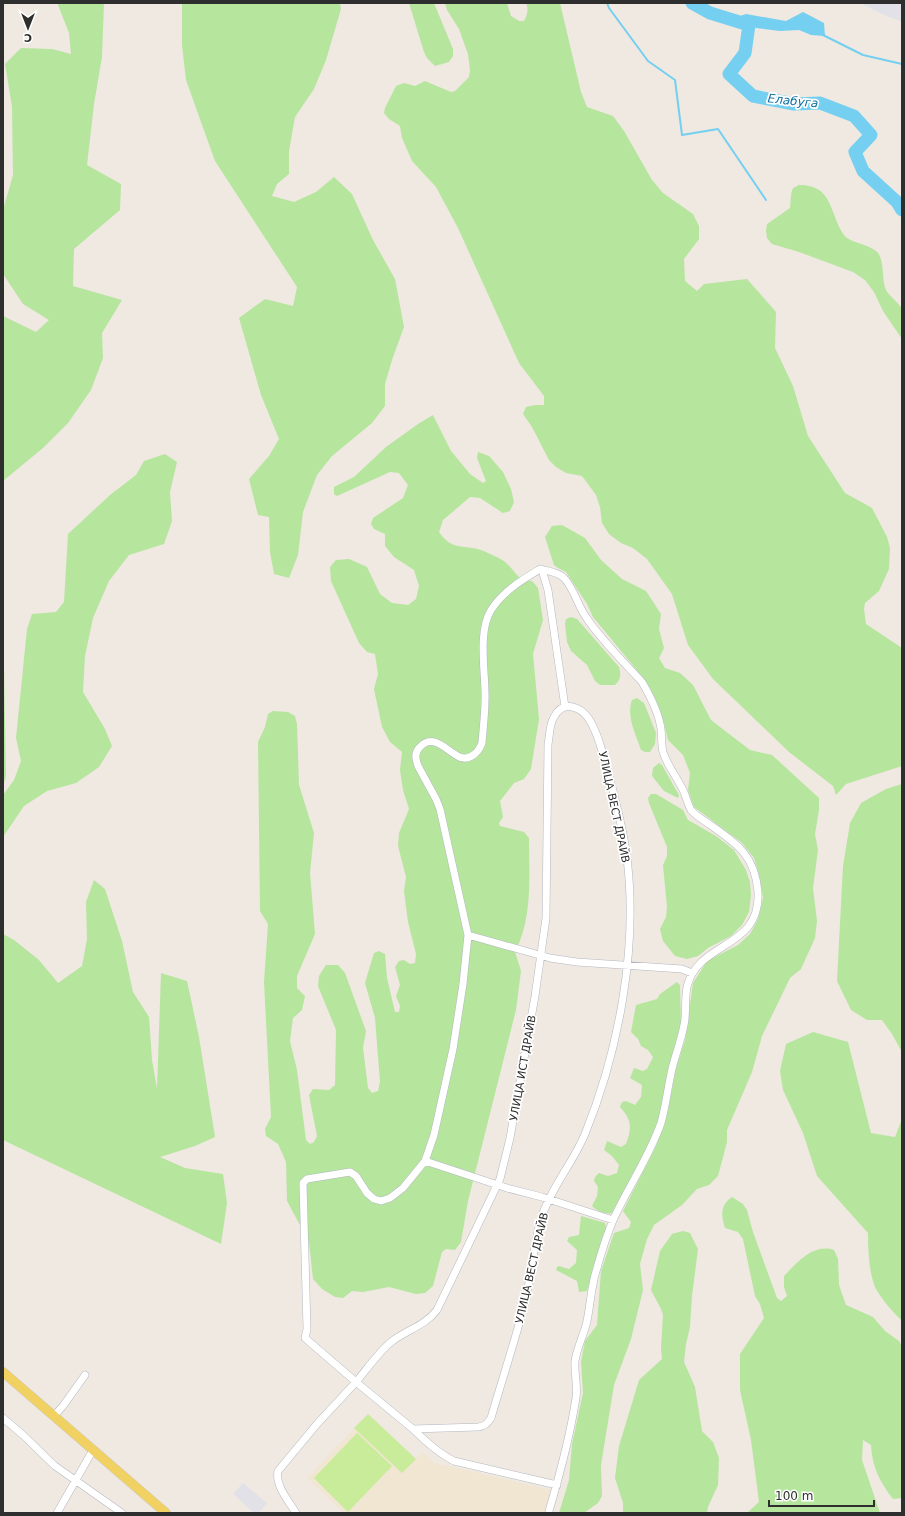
<svg xmlns="http://www.w3.org/2000/svg" width="905" height="1516" font-family="'DejaVu Sans',sans-serif">
  <style>
    .industrial { fill: #e3e1e8 }
    .education { fill: #f0e6d1 }
    .green { fill: #b6e59e }
    .pitch { fill: #c9ec9a }
    .water { fill: #75cff0 }
    .lines { fill: none; stroke-linecap: round; stroke-linejoin: round }
    .stream { stroke: #75cff0; stroke-width: 2 }
    .river { stroke: #75cff0; stroke-width: 13 }
    .minor-casing { stroke: #b4b7c1; stroke-width: 8 }
    .major-casing { stroke: #c9c9c9; stroke-width: 10 }
    .minor { stroke: #fff; stroke-width: 7 }
    .major { stroke: #f2d163; stroke-width: 9 }
    .labels { text-anchor: middle; dominant-baseline: central; stroke-width: 3.5; stroke-linejoin: round; paint-order: stroke }
    .street-label { font-size: 11px; fill: #2e2e2e; stroke: #fff }
    .water-label { font-size: 12px; font-style: italic; fill: #0d6fa3; stroke: #fff }
  </style>
  <rect width="100%" height="100%" fill="#efe9e1"/>
  <path class="industrial" d="M860,3H902V22L882,14Z
    M243,1483L267,1503L259,1513H254L233,1494Z"/>
  <path class="education" d="M368,1414L416,1459L422,1452L434,1463L552,1490L547,1513H344L307,1478Z"/>
  <path class="green" d="M59,3H104L102,57L94,104L87,165L121,184L120,210L74,249L73,286L122,300L102,333L103,358L91,390L68,423L43,448L3,481V316L36,332L49,320L23,304L3,274V210L13,175L12,107L5,64L21,48L52,49L71,54L69,33L58,5Z
    M182,3H340L341,9L326,60L314,89L295,117L289,151V174L277,184L272,196L294,202L316,192L334,177L352,194L373,240L395,279L404,327L392,360L385,384V406L372,423L332,456L317,475L303,512L298,555L289,578L274,574L270,552L269,517L258,515L249,479L269,456L279,439L261,395L239,318L265,299L293,306L297,287L215,161L186,80L182,45Z
    M409,3H434L453,49V56L449,62L435,66L427,58L424,52Z
    M445,3H507L511,16L519,21H524C527,15 529,10 526,3H560L581,92L587,107L613,116L624,131L652,180L663,193L693,214L699,226V239L684,259L685,281L697,291L704,284L747,279L776,312L775,348L793,386L808,436L845,493L872,508L887,537L890,548L889,569L879,591L865,603L864,609L866,624L902,648V766L846,784L836,795L833,786L789,752L713,679L688,645L672,594L647,559L633,548L621,543L609,534L602,523L600,507L596,495L582,476L566,473L556,467L549,460L532,427L523,414L526,407L535,405H544V396L519,363L458,228L436,187L412,161L402,138L400,126L389,119L384,113L385,108L396,86L404,83L415,86L425,81L451,92L455,91L469,77L470,70L468,54L459,29L447,10Z
    M799,185C834,185 829,214 844,235C850,243 869,244 877,252C885,260 881,278 886,290C890,297 898,302 902,309C904,314 902,333 902,339L883,311L874,292L865,280L853,272L799,252L772,244L767,238L766,231L767,224L790,208C791,201 790,195 793,188Z
    M433,415L451,451L470,474L483,483L486,481L477,458L478,452L489,456L503,472L511,489L514,502L510,511L503,513L480,498L470,497L443,520L439,532C453,553 467,543 486,552C492,555 500,558 505,562C517,572 515,579 532,581L538,588L543,620L533,654L539,719L531,769L524,779L514,783L500,801L503,817L499,823L500,826L524,832L529,838C529,876 533,917 515,952L521,971L516,1010L468,1201L461,1242L455,1250L446,1249L442,1252L433,1286L425,1293L416,1294L389,1287L363,1292L352,1291L343,1298L335,1297L322,1289L313,1279L309,1242L287,1201L286,1162L278,1144L266,1136L265,1129L271,1117L264,982L268,924L260,911L258,742L265,727L268,714L273,711L288,712L295,716L297,724L299,785L314,833L310,873L315,934L297,976V988L305,996L302,1010L293,1018L290,1041L297,1070L306,1140L310,1144L314,1142L317,1136L309,1095L313,1089L329,1090L335,1085L336,1030L318,986L319,976L326,965H338L345,973L366,1031L363,1048L368,1088L372,1093L378,1091L380,1082L375,1018L365,983L374,953L379,951L385,954L387,978L395,1012H399L400,1006L396,996L400,985L395,967L399,961L404,960L410,964L415,963L416,954L408,922L404,891L406,877L398,846L399,833L409,809L403,790L400,770L402,752L390,742L382,727L374,689L378,674L375,654L367,652L359,643L331,581L330,567L336,560L349,559L367,567L380,594L392,603L408,605L416,599L419,586L414,570L394,557L385,546V534L374,529L371,524L373,518L403,498L408,485L399,473L390,472L337,496L334,494V487L354,477L386,447L418,424Z
    M165,454L177,462L170,492L172,521L164,544L129,555L109,581L93,618L85,656L83,692L105,729L112,746L99,767L76,783L47,791L24,806L3,837V795L14,780L21,761L16,738L27,629L32,614L56,612L64,602L68,534L110,495L136,475L144,461Z
    M562,525L585,538L601,560L622,579L646,591L661,614L659,629L664,648L659,658L665,668L680,673L693,685L711,720L750,750L772,755L819,798V810L815,834L818,850L813,888L817,921L815,938L801,969L790,978L762,1036L752,1072L727,1130V1142L718,1176L709,1185L697,1189L682,1205L654,1225L647,1239L640,1264L643,1290L631,1339L614,1385L601,1465L602,1496L598,1503L584,1513H559L569,1480L572,1444L583,1393L581,1362L585,1341L597,1325L601,1271L614,1233L629,1228L631,1222L623,1211L656,1146L666,1119L676,1069L685,1040L693,983L707,961L738,945L750,934L758,919L763,898L759,874L754,858L742,843L694,807L688,790L690,773L683,755L668,740L664,724L655,698L645,680L593,617L587,604L566,572L558,568L554,565L545,537L552,526Z
    M571,617L577,619L619,667C621,674 621,680 615,685H600L595,681L587,665L571,651L567,642L565,624L566,619Z
    M3,661L4,666L6,776L3,786Z
    M637,698L644,703L656,733L655,744L650,752H645L641,750C636,734 626,717 632,700Z
    M659,763L662,765L679,795L678,798L664,791L652,776L653,768Z
    M902,784V1052L892,1034L882,1020H867L851,1010L837,981L843,866L850,823L861,803L886,789Z
    M651,794H656L683,810L688,820L716,836L734,850L746,870L750,882L751,895L749,912L742,925L731,936L708,948L698,956L687,959L675,956L663,941L660,929L666,917L667,907L663,865L667,856V847L649,803L648,798Z
    M94,880L105,889L122,941L133,992L149,1017L152,1060L157,1089L161,973L187,981L199,1037L215,1137L195,1146L160,1157L185,1168L223,1174L227,1203L221,1244L3,1140V934L14,940L39,960L58,983L82,966L87,939L86,902Z
    M677,982L680,985L681,1023L678,1038L669,1066L659,1119L650,1143L612,1213C606,1215 597,1211 592,1206L597,1196L598,1187L594,1181L595,1177L599,1173L608,1176L617,1173L619,1165L612,1156L604,1150L607,1141L621,1147L626,1144C632,1128 632,1120 620,1107L622,1102L626,1101L635,1105L641,1097L642,1085L630,1078L634,1068L643,1071L647,1069L653,1057L648,1050L641,1046L638,1039L631,1032L636,1005L657,999L660,994Z
    M813,1032L848,1042L871,1133L895,1137L902,1119V1321C893,1312 883,1301 876,1289C869,1275 868,1249 868,1233L817,1176L803,1133L783,1090L780,1071L786,1044Z
    M732,1197L743,1204L747,1210L753,1232L777,1298L781,1301L787,1296L784,1287V1276C797,1263 813,1243 834,1250L838,1259L839,1285L846,1305L873,1317L885,1331L899,1341L902,1346V1498L893,1499C880,1482 872,1467 871,1445L863,1440L862,1460L880,1513H747L759,1502L751,1440L740,1390V1354L764,1318L760,1304L755,1296L743,1239L738,1232L725,1228C721,1216 720,1205 732,1197Z
    M581,1216L605,1223L606,1228L587,1291L579,1292L577,1281L556,1270L557,1267L559,1266L569,1269L576,1263L577,1250L567,1241L569,1237L579,1235Z
    M683,1231L690,1233L698,1249L692,1296L690,1327L686,1344L684,1362L695,1387L702,1431L713,1442L719,1458L718,1485L708,1507L707,1513H623V1503L615,1478L619,1446L639,1380L662,1359L661,1348L663,1315L661,1309L651,1290L660,1251L672,1234Z"/>
  <path class="pitch" d="M368,1414L416,1459L402,1473L354,1428Z
    M357,1433L392,1466L348,1512L314,1478Z"/>
  <path class="water" d="M803,12L824,23L825,36L811,35L799,30L780,31L756,28L749,25L740,16L746,14L786,21Z"/>
  <g class="lines">
    <path class="stream" d="M607,3L609,8L648,61L675,80L682,135L718,129L766,200
      M823,35L863,55L902,64"/>
    <path class="river" d="M692,3L710,13L749,25L745,53L729,74L753,96L794,104L820,103L854,116L871,135L855,152L863,171L897,202L902,210"/>
    <g class="minor-casing">
      <path id="minor" d="M542,570L548,590L565,707
        M468,935L550,958L577,962L682,969L692,973
        M425,1161L507,1188L542,1197L613,1220
        M54,1416L63,1406L85,1375
        M3,1418L23,1435L55,1466L122,1513
        M413,1429C426,1442 438,1453 454,1461L557,1485
        M57,1513L93,1450
        M296,1513C289,1501 275,1486 278,1471L317,1424L356,1382L413,1429L478,1427C485,1426 487,1424 491,1418C502,1380 515,1341 525,1302C532,1274 533,1244 542,1216C552,1186 573,1163 585,1134C619,1050 638,948 627,858C623,826 614,795 606,764C601,748 598,733 589,719C580,706 563,700 554,717C549,725 550,735 548,744L546,918L535,996L510,1138L500,1179L437,1310C425,1326 406,1330 391,1342C378,1353 367,1369 356,1382L305,1338L307,1329L303,1183L307,1179L350,1172L356,1176L367,1193L374,1199L381,1201L390,1198L403,1188L425,1161L434,1135L453,1049L463,984L468,935L440,809L436,799L418,766C416,760 414,754 419,748C432,733 444,748 456,755C467,763 478,754 482,743C483,729 485,714 485,700C486,674 477,633 491,610C503,591 522,580 540,569C548,571 557,572 563,577C574,587 577,605 586,617C601,640 623,661 642,682C649,694 659,714 661,729C662,736 661,744 663,752C667,765 676,776 682,788C686,795 687,803 691,810C696,816 703,820 709,824C737,844 755,855 758,892C761,950 698,940 687,987C685,998 686,1008 685,1019C683,1036 676,1052 672,1069C668,1086 666,1105 661,1123C649,1157 629,1186 614,1218C606,1236 600,1257 595,1275C591,1290 590,1306 587,1321C584,1335 577,1347 575,1361C574,1373 578,1386 576,1398C570,1436 560,1474 549,1511"/>
    </g>
    <g class="major-casing">
      <path id="major" d="M3,1372L166,1513"/>
    </g>
    <use href="#minor" class="minor"/>
    <use href="#major" class="major"/>
  </g>
  <g class="labels">
    <g class="street-label">
      <text transform="translate(614 807) rotate(78)">УЛИЦА ВЕСТ ДРАЙВ</text>
      <text transform="translate(523 1068) rotate(-80)">УЛИЦА ИСТ ДРАЙВ</text>
      <text transform="translate(532 1268) rotate(-77)">УЛИЦА ВЕСТ ДРАЙВ</text>
    </g>
    <g class="water-label">
      <text transform="translate(793 101) rotate(6)">Елабуга</text>
    </g>
  </g>
  <rect width="905" height="1516" fill="none" stroke="#2e2e2e" stroke-width="8"/>
  <g transform="translate(28 28) rotate(180)" stroke="#ffffff" stroke-width="3" paint-order="stroke">
  <path d="M0-3L7 15L0 10L-7 15Z" fill="#2e2e2e"/>
  <text y="-6" font-size="11" font-weight="bold" text-anchor="middle" fill="#2e2e2e">С</text>
  </g>
  <path d="M769 1500v6h105v-6" fill="none" stroke="#2e2e2e" stroke-width="2"/>
  <text x="775" y="1500" font-size="12" fill="#2e2e2e" stroke="#ffffff" stroke-width="3" paint-order="stroke">100 m</text>
</svg>
